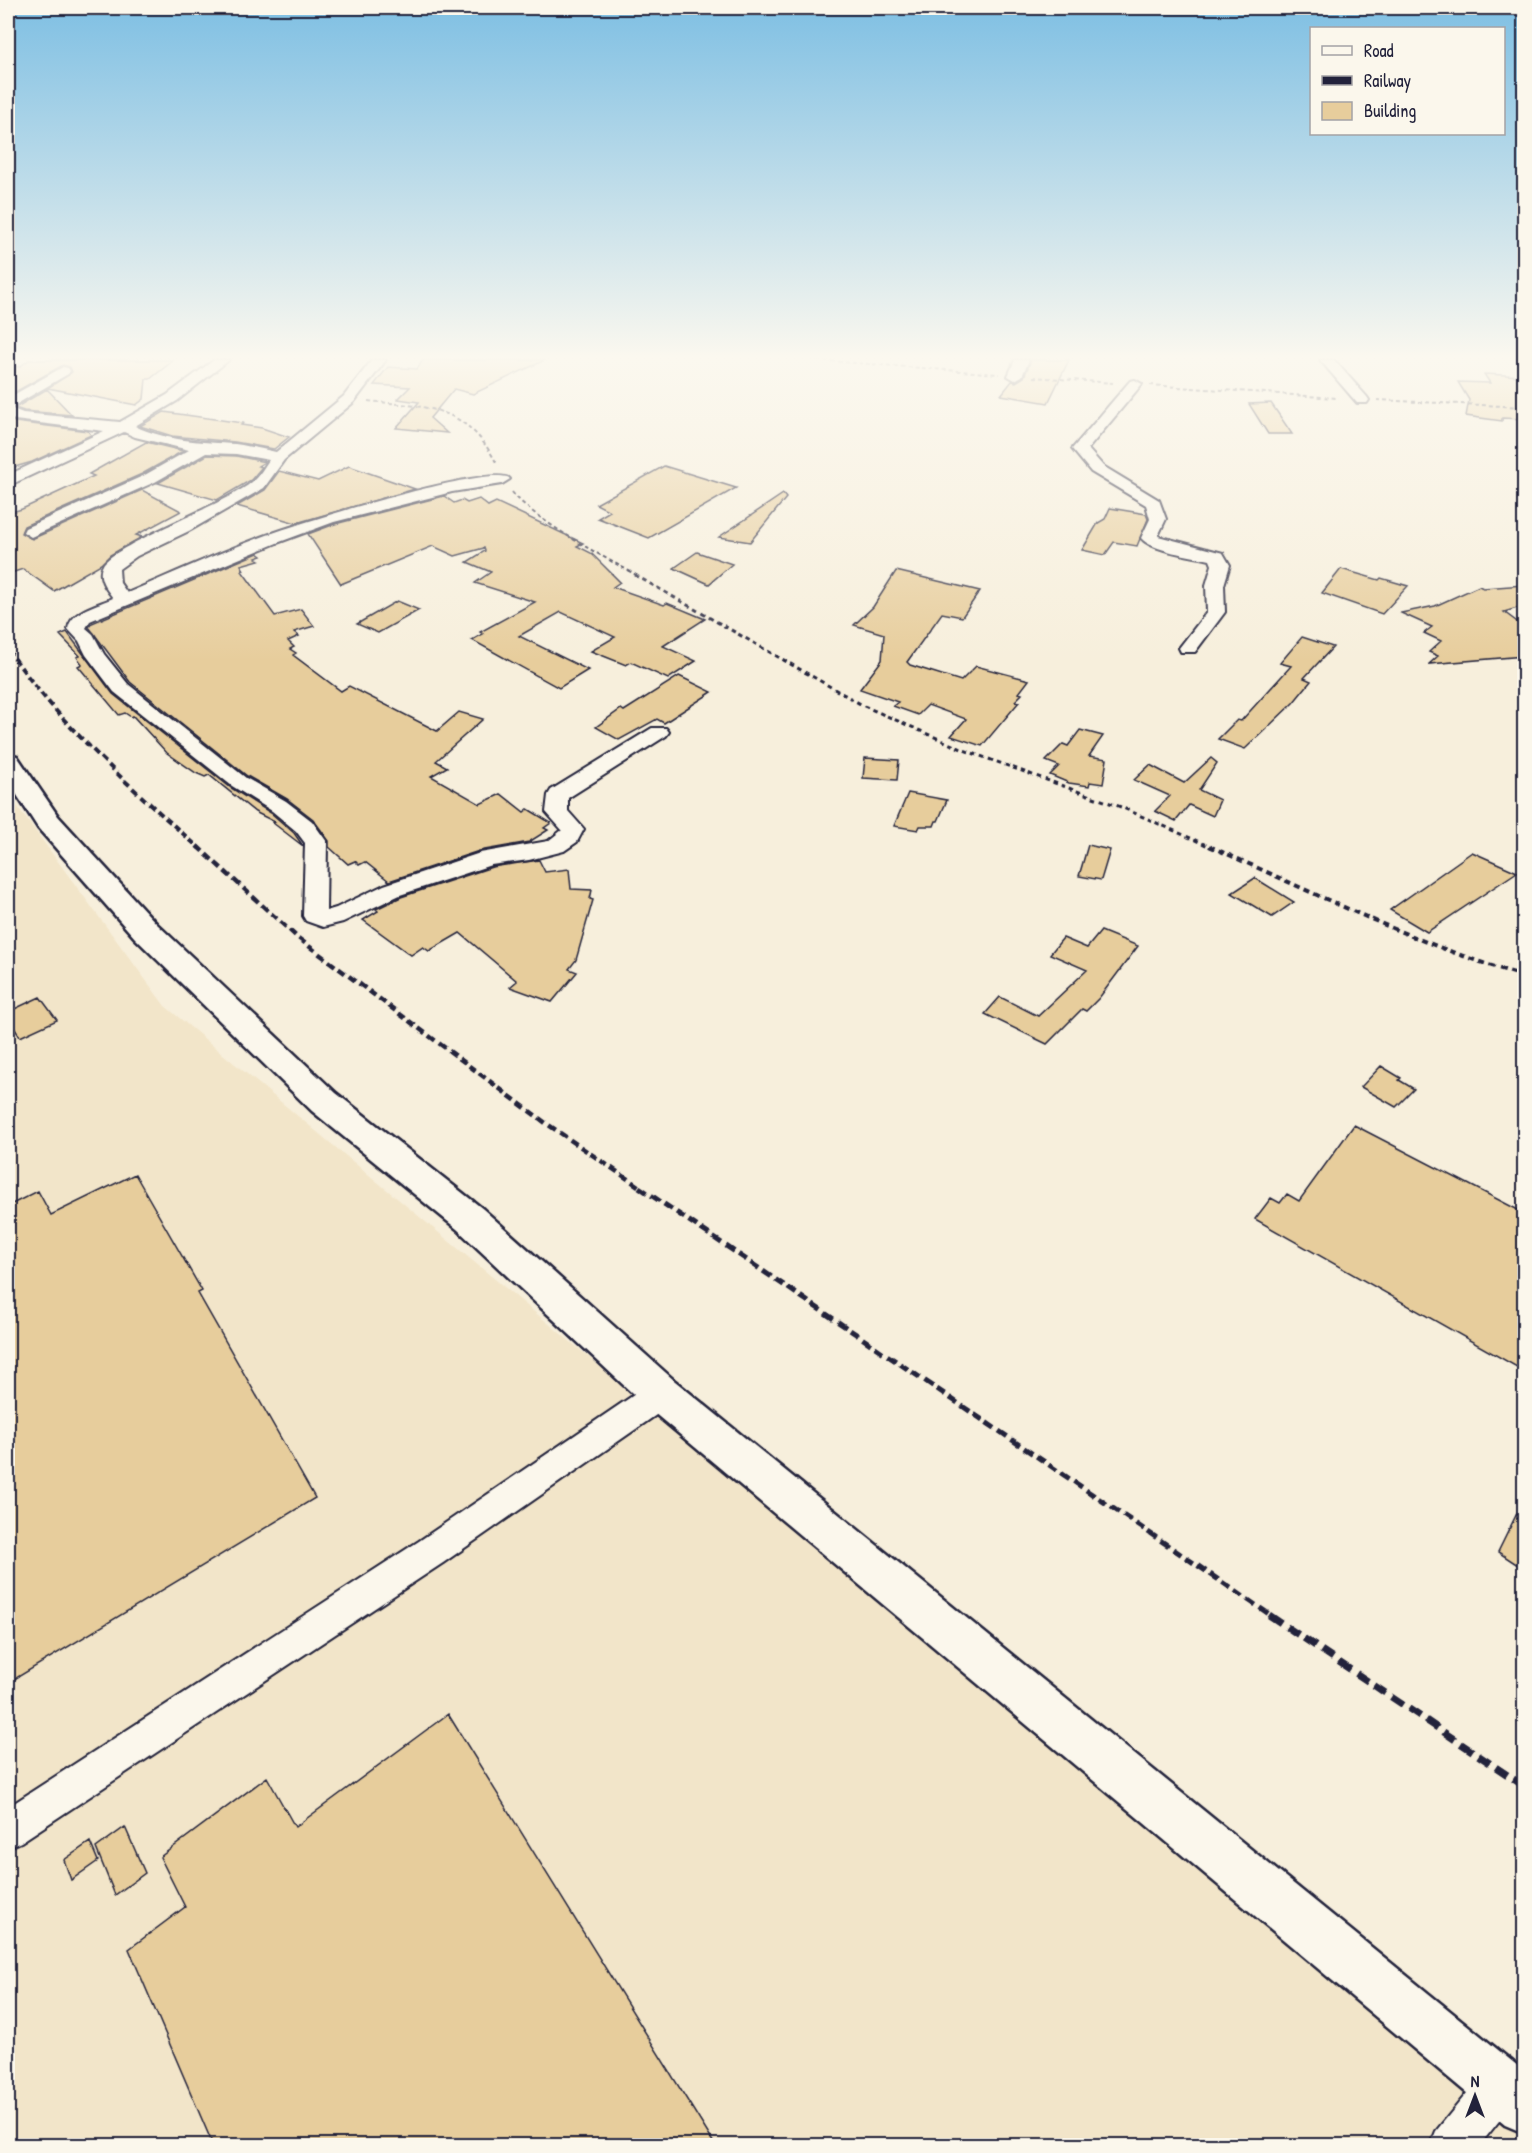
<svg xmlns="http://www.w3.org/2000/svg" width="1532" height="2153" font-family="'Patrick Hand',sans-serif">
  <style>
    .built { fill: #f2e5c9 }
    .building { fill: #e7cd9c; stroke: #22223b; stroke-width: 1.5 }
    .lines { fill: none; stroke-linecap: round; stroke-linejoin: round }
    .minor-casing { stroke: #22223b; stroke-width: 4 }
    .major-casing { stroke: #22223b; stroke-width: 5 }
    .path-far2 { stroke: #22223b; stroke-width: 2; stroke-dasharray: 4 3; stroke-linecap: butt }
    .path-far1 { stroke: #22223b; stroke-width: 3; stroke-dasharray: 4.5 4; stroke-linecap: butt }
    .path { stroke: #22223b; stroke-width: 4; stroke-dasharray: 6 4.5; stroke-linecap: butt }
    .minor { fill: #fbf7ec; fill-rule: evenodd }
    .major { fill: #fbf7ec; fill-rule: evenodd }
    .rail-far3 { stroke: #22223b; stroke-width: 4; stroke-dasharray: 7 4; stroke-linecap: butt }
    .rail-far2 { stroke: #22223b; stroke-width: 4.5; stroke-dasharray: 8 4.5; stroke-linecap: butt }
    .rail-far1 { stroke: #22223b; stroke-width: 5; stroke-dasharray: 10 5; stroke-linecap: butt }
    .rail { stroke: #22223b; stroke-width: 7; stroke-dasharray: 14 7; stroke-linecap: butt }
  </style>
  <rect width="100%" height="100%" fill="#f7efdc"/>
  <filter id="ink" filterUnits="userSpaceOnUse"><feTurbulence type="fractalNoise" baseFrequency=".0167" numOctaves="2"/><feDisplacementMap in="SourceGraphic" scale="12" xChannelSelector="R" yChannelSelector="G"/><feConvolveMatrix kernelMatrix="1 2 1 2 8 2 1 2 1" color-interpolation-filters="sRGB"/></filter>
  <g filter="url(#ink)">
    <path class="built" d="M8,794L165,1006L1520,2128L1524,2122V2145H8Z"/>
    <path class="building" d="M29,360H174L150,379H146L144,399L136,405L48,388L72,372L70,367L63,365L8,396V365L19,367Z
      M423,360H545L473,394L454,389L430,418L447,433L396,428L419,402L398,399L410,387L374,385L388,367L417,369Z
      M1031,360H1069L1048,403L1001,395L1012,381L1016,382L1024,377Z
      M1484,374L1524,376V419L1502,418V421L1466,416L1469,400L1458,382L1490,383Z
      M47,389L72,415L24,411L15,408Z
      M1271,403L1292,434H1268L1249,404Z
      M164,412L243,423L241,425L262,428L289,437L274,449L235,442L172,436L140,426Z
      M8,419L15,422L88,431L91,435L32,462L8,469Z
      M146,442L183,451L142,474L24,526L21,533L32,539L142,490L181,511L136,535L142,537L110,555L101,564L54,591L23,569L8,574V513L22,509L94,476L89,474Z
      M207,455L236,456L265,462L258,466L262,467L251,480L217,500L158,483Z
      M349,466L415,489L296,523L237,506L265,490L279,471L318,481Z
      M664,466L736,488L649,538L598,518L610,511L596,504Z
      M783,494L786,498L750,542L719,537Z
      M444,496L454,503L462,500L467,503L479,499L488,506L496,502L583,543L577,546L591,553L620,582L613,587L664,605L667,603L705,619L663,646L696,661L668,679L631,662L626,665L591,651L615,637L561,612L519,636L588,670L559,688L472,640L483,634L480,632L535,602L475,583L491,572L467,562L485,551L484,548L455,556L433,546L341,584L308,534L335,524Z
      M1110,508L1146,514L1148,519L1137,546L1114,542L1105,555L1082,550L1098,523L1105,519Z
      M697,552L732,564L709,584L674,568Z
      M258,553L262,556L256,558L259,560L241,565L244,570L242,571L275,616L301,609L314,626L294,632L299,636L288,641L294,647L290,649L296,653L293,655L341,691L349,686L437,731L459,712L483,719L436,761L447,767L431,776L480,804L501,794L524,812L528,809L551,823L544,828L548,830L529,842L479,851L389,881L365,862L359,865L355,861L348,864L329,847V841L313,819L287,799L247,776L130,682L89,627L92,623Z
      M1341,569L1379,580L1381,578L1408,586L1382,614L1322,593Z
      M896,571L980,591L962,617L942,613L907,662L910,665L961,681L976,666L1029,680L1019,693L1022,694L1015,701L1019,702L982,746L951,736L966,719L928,705L918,715L893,706L898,702L860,689L882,660L884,634L854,625L873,607Z
      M1524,585V606L1504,612L1524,627V656L1429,664L1438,656L1429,652L1441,641L1424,633L1432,627L1401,613L1435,606L1479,586L1483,588Z
      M397,601L419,610L378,633L357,624Z
      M67,632L113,694L231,788L271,813L294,833L303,846L273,823L275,822L255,812L209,775L205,777L196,773L167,753L133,716L131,717L125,713L119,715L78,666L82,664L77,657L80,656L60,635Z
      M1302,637L1333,647L1304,678L1311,681L1293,703L1245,749L1218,739L1237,720L1241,721L1291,666L1280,663Z
      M679,676L712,692L664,723L657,719L619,740L596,727L621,709L624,711Z
      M1080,730L1103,736L1089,756L1107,759L1103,784L1090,782L1089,786L1069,783L1050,775L1059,766L1046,761L1063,744L1068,746Z
      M865,758L899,760L897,780L863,778Z
      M1211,758L1217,763L1199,790L1220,800L1213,816L1189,805L1176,821L1155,811L1170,796L1134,780L1150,765L1184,783Z
      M908,793L947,800L938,821H936L934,826H920L918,830L894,826Z
      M1088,845L1110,850L1101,880L1079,876Z
      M1472,852L1517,872L1427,932L1390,910Z
      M539,860L545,872L569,869L571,889L592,890L590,899L593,900L576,960L569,969L577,972L552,1002L510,987L517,981L460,933L429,951L423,947L411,955L363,920L378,911L376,909L401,897L492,867Z
      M1255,878L1294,902L1272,917L1232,893Z
      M1101,931L1138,946L1099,998L1086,1011L1082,1009L1047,1044L985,1014L1000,997L1038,1016L1087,970L1050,954L1063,938L1087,948Z
      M40,997L57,1020L20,1037L8,1018V1012Z
      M1381,1066L1401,1078L1399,1080L1414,1089L1396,1107L1361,1087Z
      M1354,1125L1524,1213V1371L1255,1219L1271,1198L1280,1203L1287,1194L1299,1201Z
      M135,1174L202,1291L198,1293L315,1498L8,1683V1206L38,1191L51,1215Z
      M1524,1499V1569L1498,1552Z
      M448,1714L715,2145H213L129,1949L185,1907L160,1857L267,1777L295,1827Z
      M125,1827L145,1873L115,1895L96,1848Z
      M90,1842L98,1861L71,1880L64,1860Z"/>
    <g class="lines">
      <g class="minor-casing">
        <path id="minor" d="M214,360H229L177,401L135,426C166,441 202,442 235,444C248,446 262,449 276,452L344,396L372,360H386L354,402L284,460L264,488L189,531L137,556L119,569L120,583L127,593C174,573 220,552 267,535C296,524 496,462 510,479L502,484L452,492L334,522L277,543L90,621L86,628L93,634L104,654L128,684L246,778L286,801L312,821L327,842L326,911L336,908L384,885L480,853L548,841L562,830L546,812L548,795L551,790L652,728H666L669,732L666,736L568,798V811L584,829L577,842L564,851L529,860L491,865L400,895L343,922L323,927L306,921L303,916L305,843L296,831L272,811L232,786L114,692L86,655L79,641L68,629C71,610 98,605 113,598C107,590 96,577 103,565C114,545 226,504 252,482C259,476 264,467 269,460L236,454L206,453L155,482L31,537L23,532L25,528L143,476L189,450L135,437L124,432L8,486V475L104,431L15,420L8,417V398L63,367L68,368L70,371L68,374L10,408L23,413L120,422L167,395Z
          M1015,360H1029L1022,376L1015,380L1008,376Z
          M1320,360H1334L1367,397L1369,400L1367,403H1357Z
          M1135,380L1142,384L1088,449L1103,466L1159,500L1166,519L1158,536L1223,553L1230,565L1224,585L1225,612L1195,652H1181L1179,648L1207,612L1206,585L1212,565L1210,560C1193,556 1151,551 1141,538L1150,519L1146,505L1091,472L1072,449L1130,381Z
          M661,1380L672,1384L676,1394L672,1404L443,1563L21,1842L8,1848V1807L419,1541L650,1384Z
          M1500,2065L1515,2071L1521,2086L1515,2101L1479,2146H1430L1436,2131L1485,2071Z"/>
      </g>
      <g class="major-casing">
        <path id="major" d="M8,754L17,756L58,816L157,924L336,1093L483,1209L675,1381L1524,2071V2133L1505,2125L647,1407L457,1229L312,1111L135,938L38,828L8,781Z"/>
      </g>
      <path class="path-far2" d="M817,360L999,374
        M1033,377L1113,383
        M1150,385L1337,398
        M1377,400L1524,407
        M368,401C428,407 466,405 497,464
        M512,492C535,521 604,557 638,576"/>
      <path class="path-far1" d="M635,575L864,706L964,750L1121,807L1213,848"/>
      <path class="path" d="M1209,846C1313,892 1415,944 1524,976"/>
      <use href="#minor" class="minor"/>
      <use href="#major" class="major"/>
      <path class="rail-far3" d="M8,649C59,725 131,787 199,848"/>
      <path class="rail-far2" d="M197,846L298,938L547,1124L641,1188"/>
      <path class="rail-far1" d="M639,1187L1272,1616"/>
      <path class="rail" d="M1269,1615L1524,1786"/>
    </g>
  </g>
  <linearGradient id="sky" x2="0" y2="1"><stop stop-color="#7ebfe3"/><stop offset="0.54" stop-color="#fbf8ef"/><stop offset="1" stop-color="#fbf8ef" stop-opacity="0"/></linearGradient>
  <rect width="1532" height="661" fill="url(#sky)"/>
  <rect width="1532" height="2153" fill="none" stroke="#fbf7ec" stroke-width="30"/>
  <rect x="15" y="15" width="1502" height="2123" fill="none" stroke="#22223b" stroke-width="2" filter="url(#ink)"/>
  <rect x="1310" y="27" width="195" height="108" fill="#fbf7ec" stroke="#a4a2a5" stroke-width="1.5"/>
  <rect x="1322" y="46" width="30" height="9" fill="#fbf7ec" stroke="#a4a2a5" stroke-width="1.5"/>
  <text x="1364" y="57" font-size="18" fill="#22223b">Road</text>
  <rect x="1322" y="76" width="30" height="9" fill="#22223b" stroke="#a4a2a5" stroke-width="1.5"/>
  <text x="1364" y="87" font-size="18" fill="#22223b">Railway</text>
  <rect x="1322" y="102" width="30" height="18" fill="#e7cd9c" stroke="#a4a2a5" stroke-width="1.5"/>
  <text x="1364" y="117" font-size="18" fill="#22223b">Building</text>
  <g transform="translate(1475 2096)" stroke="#fbf7ec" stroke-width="4.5" paint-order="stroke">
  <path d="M0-4.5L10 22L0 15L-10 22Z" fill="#22223b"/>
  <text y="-9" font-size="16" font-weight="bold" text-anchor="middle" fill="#22223b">N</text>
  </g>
</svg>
